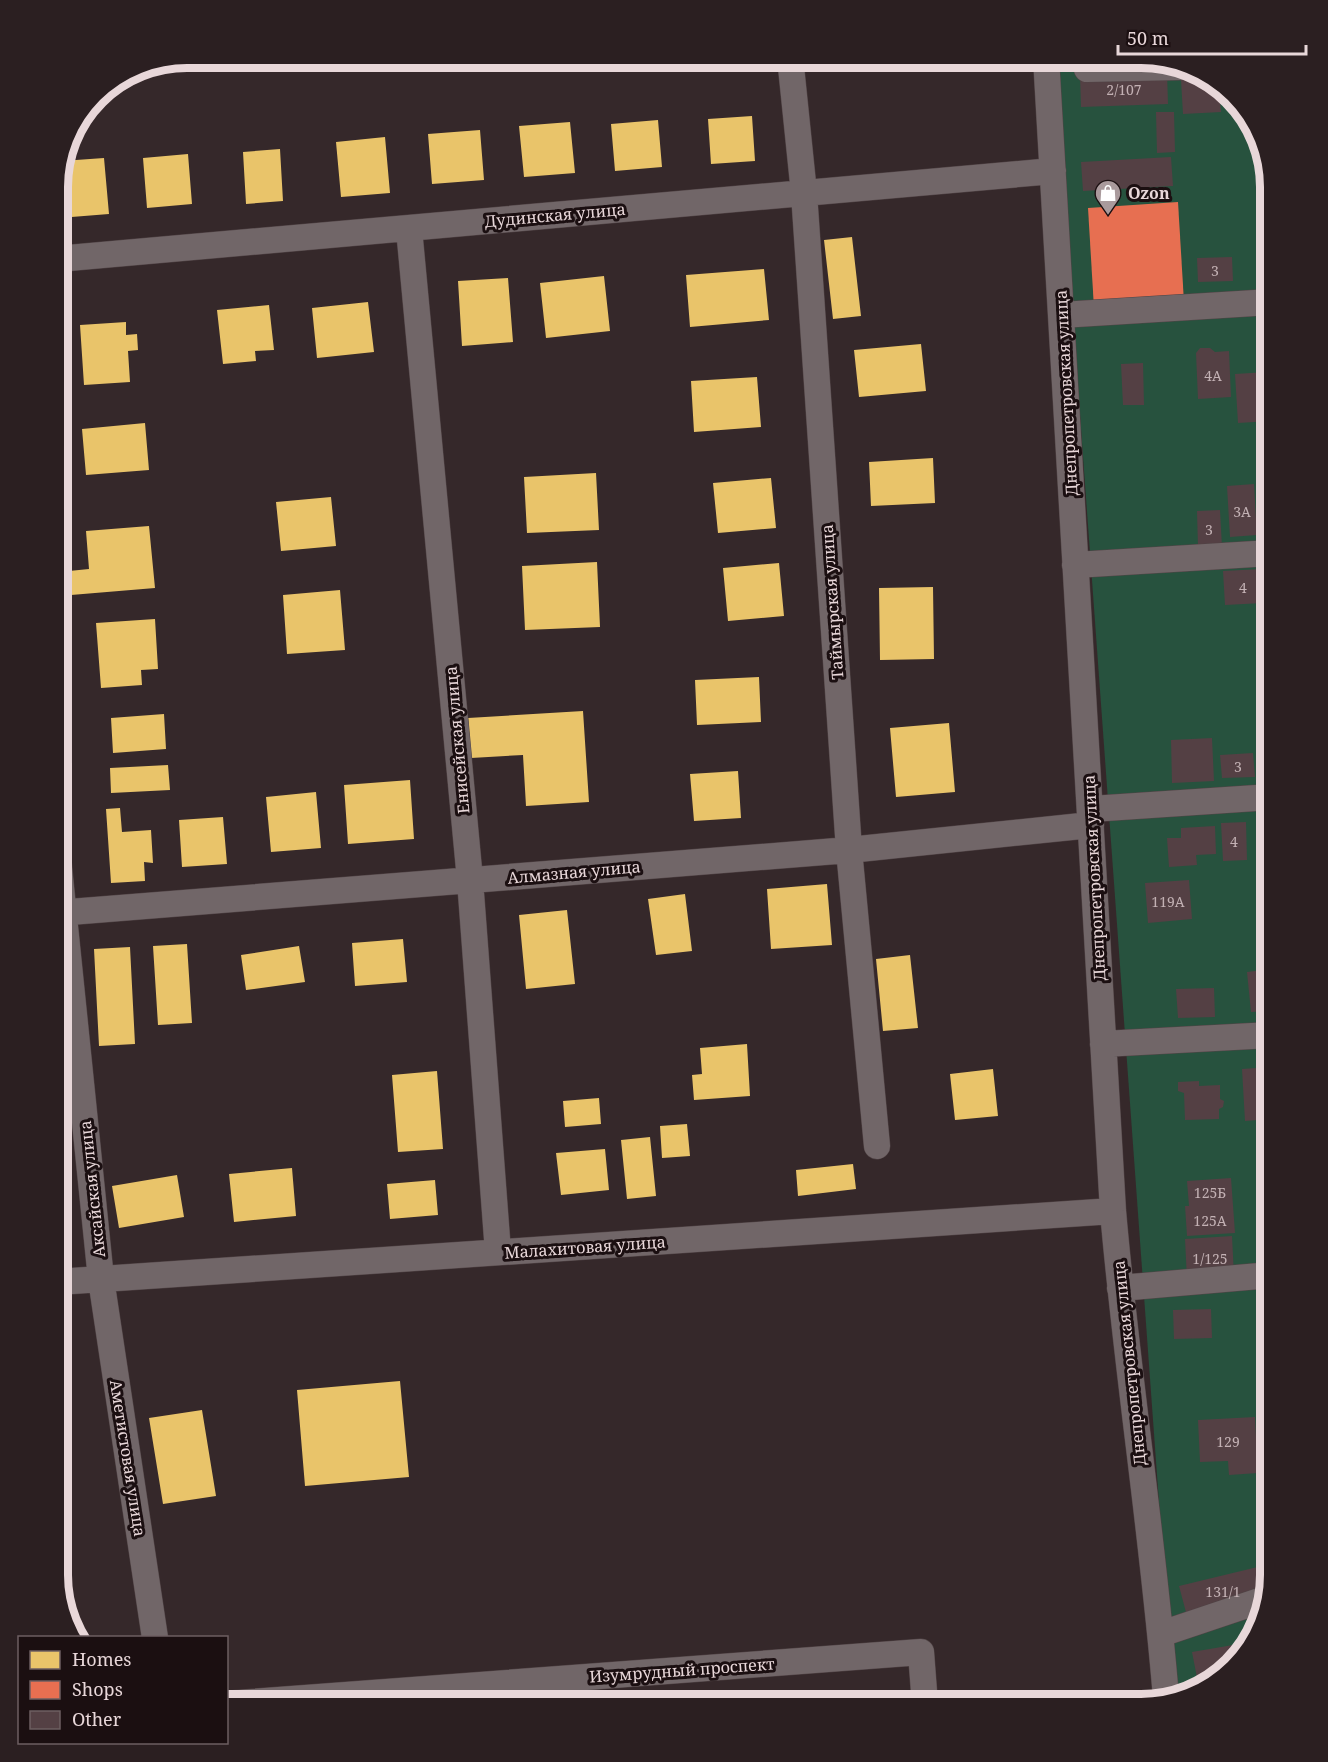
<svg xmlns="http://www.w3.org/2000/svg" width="1328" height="1762" font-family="'Noto Serif',serif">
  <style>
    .green { fill: #27523e }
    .homes { fill: #e9c46a }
    .shops { fill: #e76f51 }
    .building { fill: #544044 }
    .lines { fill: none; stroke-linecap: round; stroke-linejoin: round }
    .minor-casing { stroke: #514446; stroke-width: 27 }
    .minor { stroke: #716668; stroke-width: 26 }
    .labels { text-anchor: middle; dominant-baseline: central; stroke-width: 6; stroke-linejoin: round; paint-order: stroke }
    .number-label { font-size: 14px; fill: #c3b1b4 }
    .poi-label { font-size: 16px; font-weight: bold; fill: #e8d7d9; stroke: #1b0f11; text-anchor: start }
    .street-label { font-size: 16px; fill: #e8d7d9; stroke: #1b0f11 }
    .rim { fill: none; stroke: #e8d7d9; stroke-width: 8 }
  </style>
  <rect width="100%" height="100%" fill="#35282a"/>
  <path class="green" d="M1054,57H1149L1206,74L1249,115L1271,187V1576L1254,1640L1213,1683L1173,1695Z"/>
  <path class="homes" d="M752,116L755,161L711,164L708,119Z
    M658,120L662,167L615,171L611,124Z
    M570,122L575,173L524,177L519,126Z
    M480,130L484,180L432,184L428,134Z
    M385,137L390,193L341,197L336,142Z
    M280,149L283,201L246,204L243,152Z
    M188,154L192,204L147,208L143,158Z
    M104,158L109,214L59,218L57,178L62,161Z
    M852,237L861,316L833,319L824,240Z
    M764,269L769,320L690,327L686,275Z
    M604,276L610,331L546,338L540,283Z
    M508,278L513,342L462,346L458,281Z
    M368,302L374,352L317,358L312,308Z
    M269,305L274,350L255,351L256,361L223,364L217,310Z
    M126,322V335L137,334L138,350L128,351L130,382L84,385L80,325Z
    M921,344L926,391L859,397L854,350Z
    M757,377L761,427L694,432L691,381Z
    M145,423L149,470L86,475L82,429Z
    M933,458L935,503L871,506L869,462Z
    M596,473L599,530L527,533L524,477Z
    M771,478L776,528L718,533L713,483Z
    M331,497L336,546L281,551L276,502Z
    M149,526L155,588L71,595L69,571L89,569L86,531Z
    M597,562L600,627L525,630L522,566Z
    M779,563L784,616L728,621L723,568Z
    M933,587L934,659L880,660L879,588Z
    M340,590L345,650L287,654L283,595Z
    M155,619L158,669L141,670L142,685L101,688L96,623Z
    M759,677L761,722L697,725L695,680Z
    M583,711L589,802L526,806L523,755L471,758L468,718Z
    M164,714L166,749L113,753L111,718Z
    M949,723L955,792L896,797L890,728Z
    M168,765L170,790L111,793L110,768Z
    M738,771L741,818L694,821L690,774Z
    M410,780L414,839L348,844L344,785Z
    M316,792L321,848L271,852L266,797Z
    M120,808L122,832L151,830L153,863L144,862L145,881L111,883L106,809Z
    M223,817L227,864L182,867L179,820Z
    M827,884L832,945L771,949L767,889Z
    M685,894L692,951L656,955L648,899Z
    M567,910L575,984L526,989L519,915Z
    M403,939L407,982L355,986L352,943Z
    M187,944L192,1023L158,1025L153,946Z
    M299,946L305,982L246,990L241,955Z
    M130,947L135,1044L99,1046L94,949Z
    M910,955L918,1028L883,1031L876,959Z
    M747,1044L750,1096L694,1100L692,1075L702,1074L700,1048Z
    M993,1069L998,1116L955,1120L950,1074Z
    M437,1071L443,1149L398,1152L392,1075Z
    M599,1098L601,1124L565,1127L563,1101Z
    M687,1124L690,1156L662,1158L660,1126Z
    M650,1137L656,1196L627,1199L621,1140Z
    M605,1149L609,1190L561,1195L556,1153Z
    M853,1164L856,1189L798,1196L796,1170Z
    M292,1168L296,1216L234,1222L229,1174Z
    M177,1175L184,1217L119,1228L112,1186Z
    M435,1180L438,1215L390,1219L387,1184Z
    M400,1381L409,1477L305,1486L297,1390Z
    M202,1410L216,1496L163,1504L149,1418Z
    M57,1483L68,1558L57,1560Z
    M1019,1694L1020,1705H979V1696Z"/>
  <path class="shops" d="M1178,202L1184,302L1094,308L1088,208Z"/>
  <path class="building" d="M1167,72L1168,104L1081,107L1080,75Z
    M1210,78L1219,87L1221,112L1183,114L1181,80Z
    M1156,112H1174L1175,152L1157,153Z
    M1171,157L1173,186L1083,191L1081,162Z
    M1232,257L1233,281L1198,282L1197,258Z
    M1200,348H1210L1215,352L1229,351L1231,397L1198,399L1196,353Z
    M1143,363L1144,405H1123L1121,364Z
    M1267,372L1271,421L1238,423L1235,374Z
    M1254,484L1257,535L1230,537L1227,486Z
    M1220,510L1222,547H1198L1197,511Z
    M1261,569L1263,603L1225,605L1223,571Z
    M1212,738L1214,781L1172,783L1171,740Z
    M1253,753L1255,777L1222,778L1220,755Z
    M1246,822L1247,860L1223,861L1221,823Z
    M1215,826L1216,854L1196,855L1197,865L1169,867L1167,838H1181V828Z
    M1189,880L1192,919L1148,923L1145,883Z
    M1271,969V1011L1251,1012L1247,972Z
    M1214,988L1215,1017L1178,1018L1176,989Z
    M1271,1067V1119L1245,1121L1242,1069Z
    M1199,1081V1086L1220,1085V1099L1224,1101L1223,1107L1219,1109V1119L1185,1120L1184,1093L1178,1091V1082Z
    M1231,1178L1235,1233L1187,1236L1185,1206H1189L1187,1181Z
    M1232,1236L1234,1276L1187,1279L1185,1239Z
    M1211,1309L1212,1338L1174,1339L1173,1310Z
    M1258,1310H1271V1344H1260Z
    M1255,1417L1258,1473L1229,1475L1228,1461L1200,1462L1198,1420Z
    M1270,1564L1271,1576L1265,1596L1187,1616L1179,1586Z
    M1233,1645L1235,1659L1213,1683L1199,1688L1192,1652Z"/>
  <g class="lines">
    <g class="minor-casing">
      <path id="minor" d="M790,57L804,193L849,850L877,1146
        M1046,57L1113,1211C1127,1374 1153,1535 1166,1698
        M1087,69L1181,67
        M409,229L470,880L498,1252
        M57,259L1053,171
        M1061,315L1271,302
        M1075,565L1271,553
        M1091,809L1271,797
        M57,848L101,1279L155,1638
        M57,913L849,850L1091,825
        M1103,1044L1271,1035
        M57,1282L1113,1211
        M1120,1288L1271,1275
        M1161,1634L1265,1599
        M549,1680L551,1705
        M226,1704L921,1652L925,1705"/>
    </g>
    <use href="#minor" class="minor"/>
  </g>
  <defs>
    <g id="shop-pin" transform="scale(1.35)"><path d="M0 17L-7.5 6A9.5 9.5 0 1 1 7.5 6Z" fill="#a99a9c" stroke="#1b0f11"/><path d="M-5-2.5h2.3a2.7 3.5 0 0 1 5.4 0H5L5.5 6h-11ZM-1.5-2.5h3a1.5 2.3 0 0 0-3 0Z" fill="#fff"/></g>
  </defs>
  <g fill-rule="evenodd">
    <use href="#shop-pin" x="1108" y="193"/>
  </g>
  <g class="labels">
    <g class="number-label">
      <text x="1124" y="89">2/107</text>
      <text x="1215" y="270">3</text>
      <text x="1213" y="375">4А</text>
      <text x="1242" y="511">3А</text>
      <text x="1209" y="529">3</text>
      <text x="1243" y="587">4</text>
      <text x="1238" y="766">3</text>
      <text x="1234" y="841">4</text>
      <text x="1168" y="901">119А</text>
      <text x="1210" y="1192">125Б</text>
      <text x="1210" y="1220">125А</text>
      <text x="1210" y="1258">1/125</text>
      <text x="1228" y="1441">129</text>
      <text x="1223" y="1591">131/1</text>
    </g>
    <g class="poi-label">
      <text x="1128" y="193">Ozon</text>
    </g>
    <g class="street-label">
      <text transform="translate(555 215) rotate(-5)">Дудинская улица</text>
      <text transform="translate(1066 393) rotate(-93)">Днепропетровская улица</text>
      <text transform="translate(832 602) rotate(-94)">Таймырская улица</text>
      <text transform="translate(457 740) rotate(-95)">Енисейская улица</text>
      <text transform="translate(574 872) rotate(-5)">Алмазная улица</text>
      <text transform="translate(1094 878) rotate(-93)">Днепропетровская улица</text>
      <text transform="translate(92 1189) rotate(-96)">Аксайская улица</text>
      <text transform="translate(585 1247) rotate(-4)">Малахитовая улица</text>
      <text transform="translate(1129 1363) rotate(-96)">Днепропетровская улица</text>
      <text transform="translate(128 1458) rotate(81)">Аметистовая улица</text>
      <text transform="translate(682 1670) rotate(-4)">Изумрудный проспект</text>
    </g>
  </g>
  <path d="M0 0H1328V1762H0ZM187 68H1141A119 119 0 0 1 1260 187V1575A119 119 0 0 1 1141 1694H187A119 119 0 0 1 68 1575V187A119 119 0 0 1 187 68Z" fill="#2b1f21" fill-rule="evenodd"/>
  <path class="rim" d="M187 68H1141A119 119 0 0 1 1260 187V1575A119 119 0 0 1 1141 1694H187A119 119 0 0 1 68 1575V187A119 119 0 0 1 187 68Z"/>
  <rect x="18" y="1636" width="210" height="108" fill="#1b0f11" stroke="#6d5f61" stroke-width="1.5"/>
  <rect x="30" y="1651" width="30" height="18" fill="#e9c46a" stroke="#6d5f61" stroke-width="1.5"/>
  <text x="72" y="1666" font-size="18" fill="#e8d7d9">Homes</text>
  <rect x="30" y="1681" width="30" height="18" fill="#e76f51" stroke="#6d5f61" stroke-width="1.5"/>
  <text x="72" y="1696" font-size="18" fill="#e8d7d9">Shops</text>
  <rect x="30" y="1711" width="30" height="18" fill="#544044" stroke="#6d5f61" stroke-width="1.5"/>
  <text x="72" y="1726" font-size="18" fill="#e8d7d9">Other</text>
  <path d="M1118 45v9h188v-9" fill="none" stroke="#e8d7d9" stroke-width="3"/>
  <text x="1127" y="45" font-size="18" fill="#e8d7d9" stroke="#1b0f11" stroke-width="4.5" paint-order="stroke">50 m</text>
</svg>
